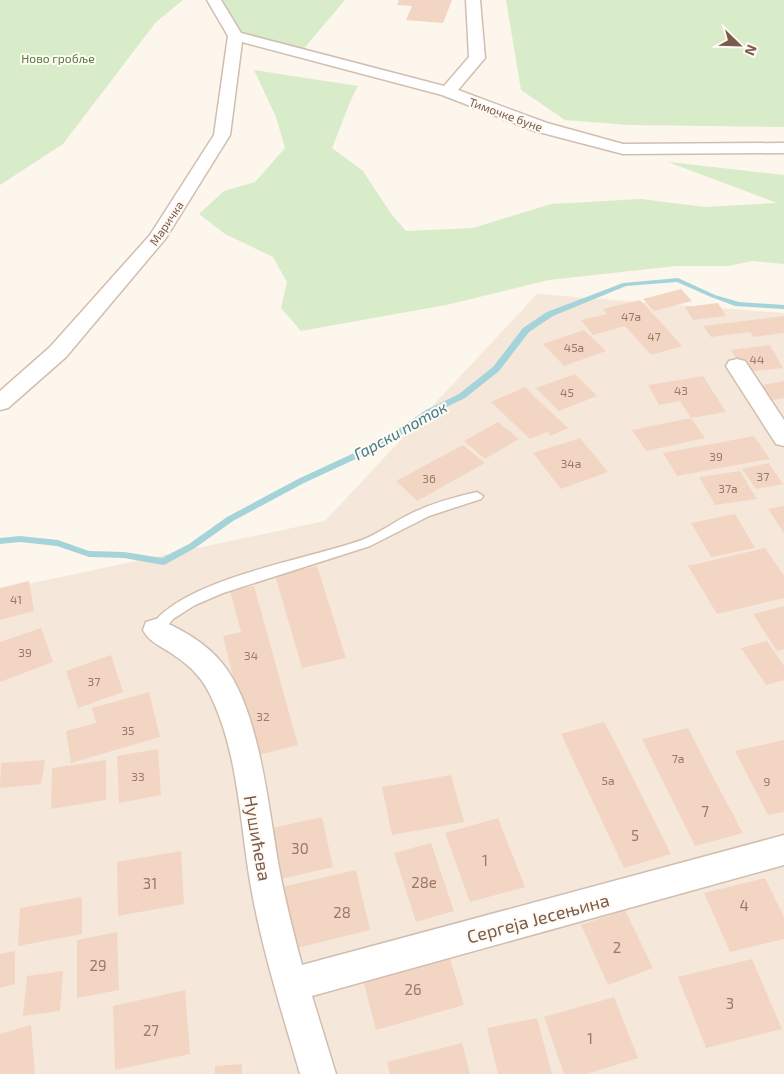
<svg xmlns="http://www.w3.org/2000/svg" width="784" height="1074" font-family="'Exo 2',sans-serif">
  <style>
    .residential { fill: #f5e8da }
    .green { fill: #d8ecc9 }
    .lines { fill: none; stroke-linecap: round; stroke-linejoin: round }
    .stream { fill: #a5d3da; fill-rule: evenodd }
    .building { fill: #f3d5c3 }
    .lane-casing { stroke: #d1beb0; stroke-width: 3 }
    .street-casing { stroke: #d1beb0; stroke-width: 3 }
    .lane { fill: #fff; fill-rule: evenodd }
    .street { fill: #fff; fill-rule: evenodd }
    .labels { text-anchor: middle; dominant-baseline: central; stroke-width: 4; stroke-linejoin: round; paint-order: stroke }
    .far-park-label { font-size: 12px; fill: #537a41; stroke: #fffaf3 }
    .far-street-label { font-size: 12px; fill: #7a5c4d; stroke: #fffaf3 }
    .number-label { font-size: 12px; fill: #987a6a }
    .near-number-label { font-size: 15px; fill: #987a6a }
    .water-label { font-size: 16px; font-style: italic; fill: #437c86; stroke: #fffaf3 }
    .near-street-label { font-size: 18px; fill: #7a5c4d; stroke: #fffaf3 }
  </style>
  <rect width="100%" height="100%" fill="#fdf6ec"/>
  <path class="residential" d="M537,294L784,313V1074H0V593L23,585L325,521Z"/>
  <path class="green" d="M0,0H183L156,22L63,144L0,185Z
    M214,0H345L300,53L235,36Z
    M506,0H784V127L629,125L565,120L521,90Z
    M254,70L358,86C347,106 341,127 332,148L363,171L392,215L406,231L473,228L551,204L641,199L705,207L777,203L668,162L784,175V264L752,261L728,266H676L549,280L446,305L301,331L281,308L287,282L273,257L225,234L199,214L224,191L255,182L285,148L276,117Z"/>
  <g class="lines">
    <path class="stream" d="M678,278L715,295L739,302L784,305V309L735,306L711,297L677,282L626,286L553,316L529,332L499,371L465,398L432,414L388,444L304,483L233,521L195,548L166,564L163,565L124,558L89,557L57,546L20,542L0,544V538L20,536L58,540L89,551L124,552L162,558L189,544L227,517L298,479L382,440L426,410L459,394L493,367L523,328L547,312L623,283Z"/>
  </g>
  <path class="building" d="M399,0H452L443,23L406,20L412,6L397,5Z
    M681,289L692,301L654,311L643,299Z
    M640,300L657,318L682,346L651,355L625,326L593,335L581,320L607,314L603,309Z
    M718,303L726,316L693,320L685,307Z
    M784,316V333L753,337L750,332L711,337L703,326Z
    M584,330L606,351L564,366L543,344Z
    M770,345L783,368L744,372L731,350Z
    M575,374L597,396L559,411L536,388Z
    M703,376L726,412L691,418L680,401L659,405L648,385Z
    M784,381V398L767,401L757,386Z
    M525,387L540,402L568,428L551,436L547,432L530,439L491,402Z
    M691,418L705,438L646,451L632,430Z
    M498,422L519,439L485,459L464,441Z
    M754,436L770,459L677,476L663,453Z
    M580,438L608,472L561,489L533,453Z
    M463,445L485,463L417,501L396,481Z
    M769,463L783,484L756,489L742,469Z
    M740,471L757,499L715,505L699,477Z
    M784,506V533L768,509Z
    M735,514L755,548L711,557L691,523Z
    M765,548L784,576V598L717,614L688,566Z
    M317,566L346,658L302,668L275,575Z
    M29,581L34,611L0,620V588Z
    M254,586L298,745L247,758L235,685L223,636L241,632L230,591Z
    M784,606V649L777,651L753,614Z
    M41,628L53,662L0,682V642Z
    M767,641L784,666V680L766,685L741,648Z
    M111,655L123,692L78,708L66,671Z
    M149,692L160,737L71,763L66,731L96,723L92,708Z
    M604,722L617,746L671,854L624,868L561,734Z
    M688,728L713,777L743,833L695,846L642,739Z
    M784,740V812L768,815L735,751Z
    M158,749L161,795L119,803L117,756Z
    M45,760L41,784L0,788L1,763Z
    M106,760V800L51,809L52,768Z
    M451,775L464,822L392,835L382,787Z
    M322,817L333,867L277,880L268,829Z
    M498,818L525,887L470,902L445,833Z
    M431,843L454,911L416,922L394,853Z
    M181,851L184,904L118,916L117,862Z
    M356,870L370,930L293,949L282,887Z
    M765,878L784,917V939L730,952L704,893Z
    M82,897V934L18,946L20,908Z
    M625,910L653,968L608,985L581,925Z
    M117,932L119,990L77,998V940Z
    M447,949L464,1005L376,1030L361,972Z
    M15,951V984L0,988V954Z
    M752,959L782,1029L706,1048L678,977Z
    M63,971L60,1011L23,1016L27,976Z
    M185,990L190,1054L115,1070L113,1006Z
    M614,997L638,1058L587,1074H564L544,1017Z
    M537,1018L552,1074H498L487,1028Z
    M31,1025L35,1074H0V1034Z
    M462,1043L470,1074H390L387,1062Z
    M242,1064V1074H215V1066Z"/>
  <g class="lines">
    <g class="lane-casing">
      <path id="lane" d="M477,492L483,496L481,499L429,516L370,546L223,593L195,605L173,619L161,634L156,635L151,634L149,630C175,580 310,559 362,540C380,533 395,521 412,513C433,503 455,497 477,492Z"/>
    </g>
    <g class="street-casing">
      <path id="street" d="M207,0H221L241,33L444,86L469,57L466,0H480L485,58L458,90L547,123L623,144L784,143V153L623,154L535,131L442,95L242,42L230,135L166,238L66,357L8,408L0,410V391L50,347L150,235L214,135L228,36Z
        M737,359L745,361L784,420V446L776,444L726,366L729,361Z
        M156,619C179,627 207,644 222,663C259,708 268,804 278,862C284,896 293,931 302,965L784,835V865L312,996L336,1074H300C282,1012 262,950 251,887C240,825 239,758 213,701C204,679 191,666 171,653C161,646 149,642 143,630L146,622Z"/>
    </g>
    <use href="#lane" class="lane"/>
    <use href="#street" class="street"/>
  </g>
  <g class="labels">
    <g class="far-park-label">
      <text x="58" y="58">Ново гробље</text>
    </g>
    <g class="far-street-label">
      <text transform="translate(506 114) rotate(20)">Тимочке буне</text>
      <text transform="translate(166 223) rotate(-56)">Маричка</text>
    </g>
    <g class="number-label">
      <text x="631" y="316">47a</text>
      <text x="654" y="336">47</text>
      <text x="574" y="347">45a</text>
      <text x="757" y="359">44</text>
      <text x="681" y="390">43</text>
      <text x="567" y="392">45</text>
      <text x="716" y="456">39</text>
      <text x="571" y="463">34a</text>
      <text x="763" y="476">37</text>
      <text x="429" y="478">36</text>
      <text x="728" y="488">37a</text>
      <text x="16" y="599">41</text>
      <text x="25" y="652">39</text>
      <text x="251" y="655">34</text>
      <text x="94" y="681">37</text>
      <text x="263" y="716">32</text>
      <text x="128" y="730">35</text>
      <text x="678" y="758">7a</text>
      <text x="138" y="776">33</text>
      <text x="608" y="780">5a</text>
      <text x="767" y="781">9</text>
    </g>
    <g class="near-number-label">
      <text x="705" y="811">7</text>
      <text x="635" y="835">5</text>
      <text x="300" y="848">30</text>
      <text x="485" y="860">1</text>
      <text x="424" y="882">28e</text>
      <text x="150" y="883">31</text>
      <text x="744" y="905">4</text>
      <text x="342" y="912">28</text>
      <text x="617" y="947">2</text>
      <text x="98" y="965">29</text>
      <text x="413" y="989">26</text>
      <text x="730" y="1003">3</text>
      <text x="151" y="1030">27</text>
      <text x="590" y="1038">1</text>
    </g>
    <g class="water-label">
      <text transform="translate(400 430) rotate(-29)">Гарски поток</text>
    </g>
    <g class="near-street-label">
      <text transform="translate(258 838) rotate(80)">Нушићева</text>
      <text transform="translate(538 918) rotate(-15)">Сергеја Јесењина</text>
    </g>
  </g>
  <g transform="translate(739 45) rotate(113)" stroke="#fffaf3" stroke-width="4" paint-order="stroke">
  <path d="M0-4L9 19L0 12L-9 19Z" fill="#7a5c4d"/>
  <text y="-8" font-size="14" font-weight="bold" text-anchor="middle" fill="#7a5c4d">N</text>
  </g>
</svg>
